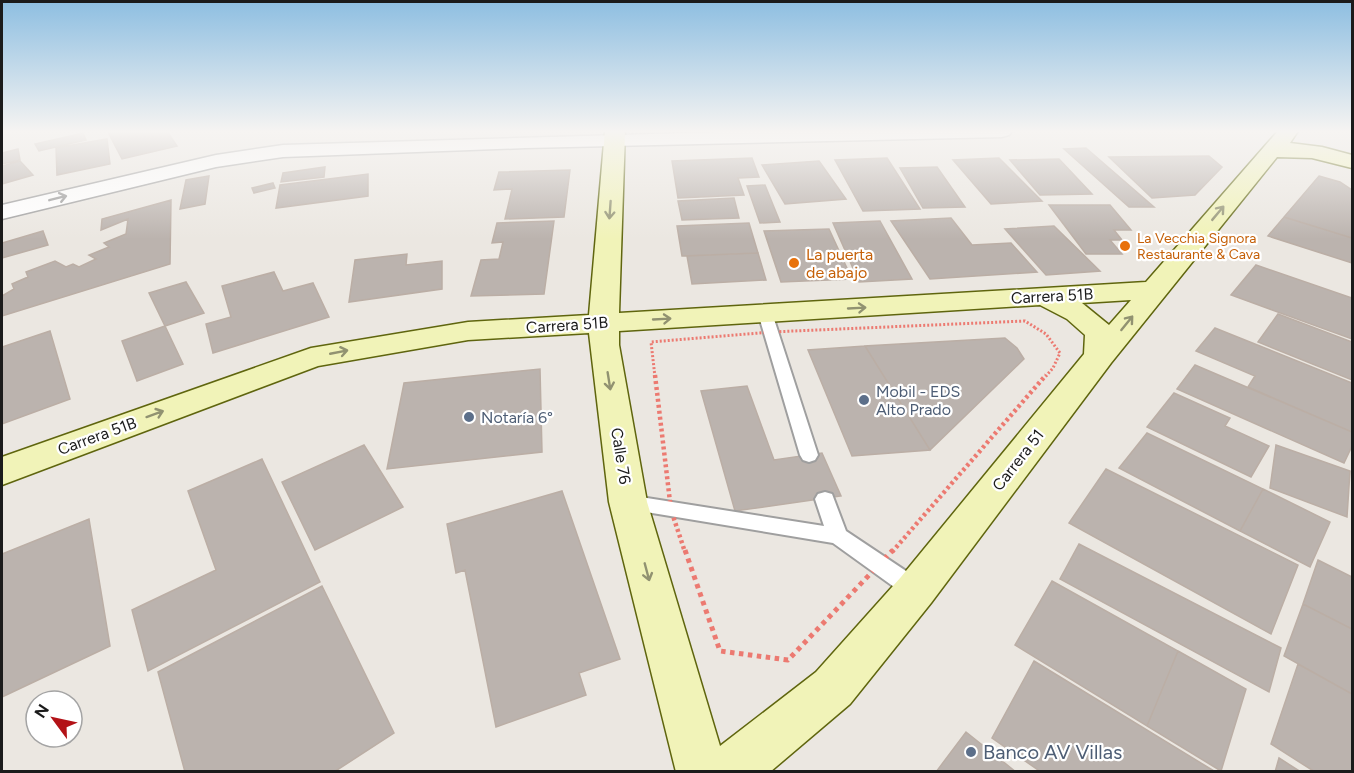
<svg xmlns="http://www.w3.org/2000/svg" width="1354" height="773" font-family="Figtree,sans-serif">
  <style>
    .building { fill: #bbb3ae; stroke: #bbaea5; stroke-width: 1.5 }
    .lines { fill: none; stroke-linecap: round; stroke-linejoin: round }
    .lane-casing { stroke: #9f9f9f; stroke-width: 4 }
    .street-casing { stroke: #9f9f9f; stroke-width: 3 }
    .secondary-casing { stroke: #5f650e; stroke-width: 3 }
    .path-far2 { stroke: #ec7a71; stroke-width: 3; stroke-dasharray: 2 2; stroke-linecap: butt }
    .path-far1 { stroke: #ec7a71; stroke-width: 4.5; stroke-dasharray: 3 3; stroke-linecap: butt }
    .path { stroke: #ec7a71; stroke-width: 5; stroke-dasharray: 4.5 4.5; stroke-linecap: butt }
    .lane { fill: #fff; fill-rule: evenodd }
    .street { fill: #fff; fill-rule: evenodd }
    .secondary { fill: #f1f3b8; fill-rule: evenodd }
    .oneway { stroke: #989898 }
    .oneway2 { stroke: #919271 }
    .food-dot { fill: #e8710a; stroke: #fff; stroke-width: 2 }
    .service-dot { fill: #5c6f8a; stroke: #fff; stroke-width: 2 }
    .labels { text-anchor: middle; dominant-baseline: central; stroke-width: 4.5; stroke-linejoin: round; paint-order: stroke }
    .far-food-label { font-size: 14px; fill: #c56008; stroke: #fff; text-anchor: start }
    .food-label { font-size: 16px; fill: #c56008; stroke: #fff; text-anchor: start }
    .street-label { font-size: 16px; fill: #1b1b1b; stroke: #fff }
    .service-label { font-size: 16px; fill: #4e5e75; stroke: #fff; text-anchor: start }
    .near-service-label { font-size: 20px; fill: #4e5e75; stroke: #fff; text-anchor: start }
  </style>
  <rect width="100%" height="100%" fill="#ebe7e1"/>
  <path class="building" d="M116,131H167L177,146L122,159L108,132Z
    M83,133L86,140L39,151L35,144Z
    M107,139L110,164L57,175L56,148Z
    M1086,148L1154,207H1129L1064,149Z
    M18,149L20,160L2,164V153Z
    M1209,156L1222,167L1195,195L1152,198L1109,157Z
    M752,158L759,177L738,178L744,195L678,198L672,161Z
    M887,158L920,209L863,211L835,160Z
    M999,158L1042,201L991,204L953,160Z
    M1059,159L1092,194L1040,195L1010,160Z
    M20,161L33,175L2,184V166Z
    M819,161L846,199L785,204L762,165Z
    M325,167L324,177L281,182L283,173Z
    M937,167L965,207L923,208L900,168Z
    M570,170L564,217L505,219L512,189L494,190L499,172Z
    M368,174V196L276,208L280,185Z
    M209,176L205,204L180,209L186,180Z
    M1319,176L1340,182L1352,190V238L1284,217Z
    M273,183L275,188L254,193L252,188Z
    M765,185L780,222L760,223L747,186Z
    M734,198L739,218L682,220L678,201Z
    M171,200L170,264L2,316V296L14,289L12,284L28,277L26,272L55,261L66,267L73,264L79,267L96,259L89,255L109,247L104,243L126,234L128,219L101,230L102,219Z
    M1049,205H1110L1131,230H1114L1122,240H1110L1122,254H1086Z
    M1284,217L1352,238V263L1268,236Z
    M951,218L972,245L1011,243L1037,272L930,279L891,221Z
    M554,221L544,294L471,296L481,260L499,259L503,242L492,243L497,223Z
    M880,221L912,279L859,282L833,223Z
    M749,223L758,253L682,256L677,226Z
    M1054,226L1100,271L1046,275L1005,229Z
    M829,229L852,279L781,282L764,231Z
    M43,231L48,245L2,258V243Z
    M758,253L766,280L692,284L687,256Z
    M407,254L406,265L442,261V289L349,302L355,260Z
    M1256,265L1352,298V339L1231,295Z
    M274,272L283,291L313,283L329,317L213,353L206,324L231,317L222,286Z
    M186,282L204,313L165,326L149,293Z
    M1278,314L1352,342V380L1258,342Z
    M165,326L183,364L137,381L122,341Z
    M1215,328L1352,383V432L1248,387L1255,376L1196,351Z
    M50,331L70,399L2,424V347Z
    M1005,338L1017,348L1024,359L930,450L865,346Z
    M865,346L930,450L852,456L808,350Z
    M1195,365L1352,432V446L1344,463L1177,389Z
    M540,369L542,452L387,469L404,383Z
    M747,386L774,460L822,453L841,496L735,511L701,391Z
    M1174,393L1230,418L1225,426L1269,446L1251,477L1147,427Z
    M1147,433L1263,489L1240,531L1119,468Z
    M364,445L403,507L315,550L282,482Z
    M1276,445L1350,471L1347,517L1270,488Z
    M262,459L320,582L148,671L132,610L216,570L188,491Z
    M1106,469L1298,565L1271,634L1069,523Z
    M1263,489L1330,522L1310,567L1240,531Z
    M562,491L620,659L579,673L586,695L496,727L465,570L456,573L447,524Z
    M89,519L110,646L2,697V554Z
    M1079,544L1281,648L1269,692L1060,579Z
    M1318,560L1352,577V629L1303,604Z
    M1052,581L1178,651L1147,726L1015,645Z
    M322,586L394,733L334,772H185L158,672Z
    M1303,604L1352,629V694L1284,656Z
    M1178,651L1246,689L1221,771L1147,726Z
    M1034,661L1214,771V772H1041L992,738Z
    M1298,664L1352,694V772H1315L1271,744Z
    M966,732L1016,772H936Z
    M1279,758L1301,772H1275Z"/>
  <g class="lines">
    <g class="lane-casing">
      <path id="lane" d="M765,309L772,313L818,455L815,460L809,462L803,460L800,455L758,313Z
        M825,492L832,494L846,531L924,583L927,590L924,597L916,599L908,597L833,543L628,509L621,507L618,502L621,497L628,495L824,526L815,499L818,494Z"/>
    </g>
    <g class="street-casing">
      <path id="street" d="M752,131H1012L1009,135L1002,137L525,148L283,157L216,167L2,219V205L216,155L283,145Z"/>
    </g>
    <g class="secondary-casing">
      <path id="secondary" d="M605,131H625L619,313L1146,282L1278,131H1298L1290,143L1322,147L1352,155V168L1312,158L1277,157L1111,363L931,603L850,704L770,772H676L609,502L589,333L468,340L318,366L2,485V457L311,348L468,322L589,315ZM1131,300L1109,325L1082,303ZM1040,305L1067,319L1085,335L1084,354L901,577L816,672L720,746L647,502L619,345V331Z"/>
    </g>
    <path class="path-far2" d="M655,377L651,342L771,332L1025,321L1046,334L1060,353L1053,368L1045,377"/>
    <path class="path-far1" d="M655,375L671,510L685,552
      M892,552L1046,375"/>
    <path class="path" d="M685,550L720,651L788,660L893,550"/>
    <use href="#lane" class="lane"/>
    <use href="#street" class="street"/>
    <use href="#secondary" class="secondary"/>
  </g>
  <defs><path id="oneway-shaft" d="M-6 0H5M1.5-3L5.5 0L1.5 3" fill="none" stroke-width="1.6" stroke-linecap="round" stroke-linejoin="round" transform="scale(1.5)"/></defs>
  <use class="oneway" href="#oneway-shaft" transform="translate(58 198) rotate(-14)"/>
  <g class="oneway2">
    <use href="#oneway-shaft" transform="translate(610 210) rotate(94)"/>
    <use href="#oneway-shaft" transform="translate(1218 213) rotate(-50)"/>
    <use href="#oneway-shaft" transform="translate(857 308) rotate(-3)"/>
    <use href="#oneway-shaft" transform="translate(662 319) rotate(-3)"/>
    <use href="#oneway-shaft" transform="translate(1127 323) rotate(-51)"/>
    <use href="#oneway-shaft" transform="translate(339 352) rotate(-11)"/>
    <use href="#oneway-shaft" transform="translate(609 381) rotate(81)"/>
    <use href="#oneway-shaft" transform="translate(155 414) rotate(-20)"/>
    <use href="#oneway-shaft" transform="translate(647 572) rotate(75)"/>
  </g>
  <linearGradient id="sky" x2="0" y2="1"><stop stop-color="#8dbee1"/><stop offset="0.55" stop-color="#f6f4f2"/><stop offset="1" stop-color="#f6f4f2" stop-opacity="0"/></linearGradient>
  <rect width="1354" height="239" fill="url(#sky)"/>
  <g class="food-dot">
    <circle cx="1125" cy="246" r="6"/>
    <circle cx="794" cy="263" r="6"/>
  </g>
  <g class="service-dot">
    <circle cx="864" cy="400" r="6"/>
    <circle cx="469" cy="417" r="6"/>
    <circle cx="971" cy="752" r="6"/>
  </g>
  <g class="labels">
    <g class="far-food-label">
      <text x="1137" y="238">La Vecchia Signora<tspan x="1137" dy="16">Restaurante &amp; Cava</tspan></text>
    </g>
    <g class="food-label">
      <text x="806" y="254">La puerta<tspan x="806" dy="18">de abajo</tspan></text>
    </g>
    <g class="street-label">
      <text transform="translate(1052 296) rotate(-3)">Carrera 51B</text>
      <text transform="translate(567 325) rotate(-4)">Carrera 51B</text>
      <text transform="translate(97 436) rotate(-20)">Carrera 51B</text>
      <text transform="translate(621 456) rotate(81)">Calle 76</text>
      <text transform="translate(1018 460) rotate(-52)">Carrera 51</text>
    </g>
    <g class="service-label">
      <text x="876" y="391">Mobil - EDS<tspan x="876" dy="18">Alto Prado</tspan></text>
      <text x="481" y="417">Notaría 6°</text>
    </g>
    <g class="near-service-label">
      <text x="983" y="752">Banco AV Villas</text>
    </g>
  </g>
  <rect width="1354" height="773" fill="none" stroke="#1b1b1b" stroke-width="6"/>
  <g transform="translate(54 719) rotate(303)"><circle r="28" fill="#ffffff" stroke="#a4a4a4" stroke-width="1.5"/>
  <path d="M0-4.5L10 22L0 15L-10 22Z" fill="#b31217"/>
  <text y="-9" font-size="16" font-weight="bold" text-anchor="middle" fill="#1b1b1b">N</text>
  </g>
</svg>
